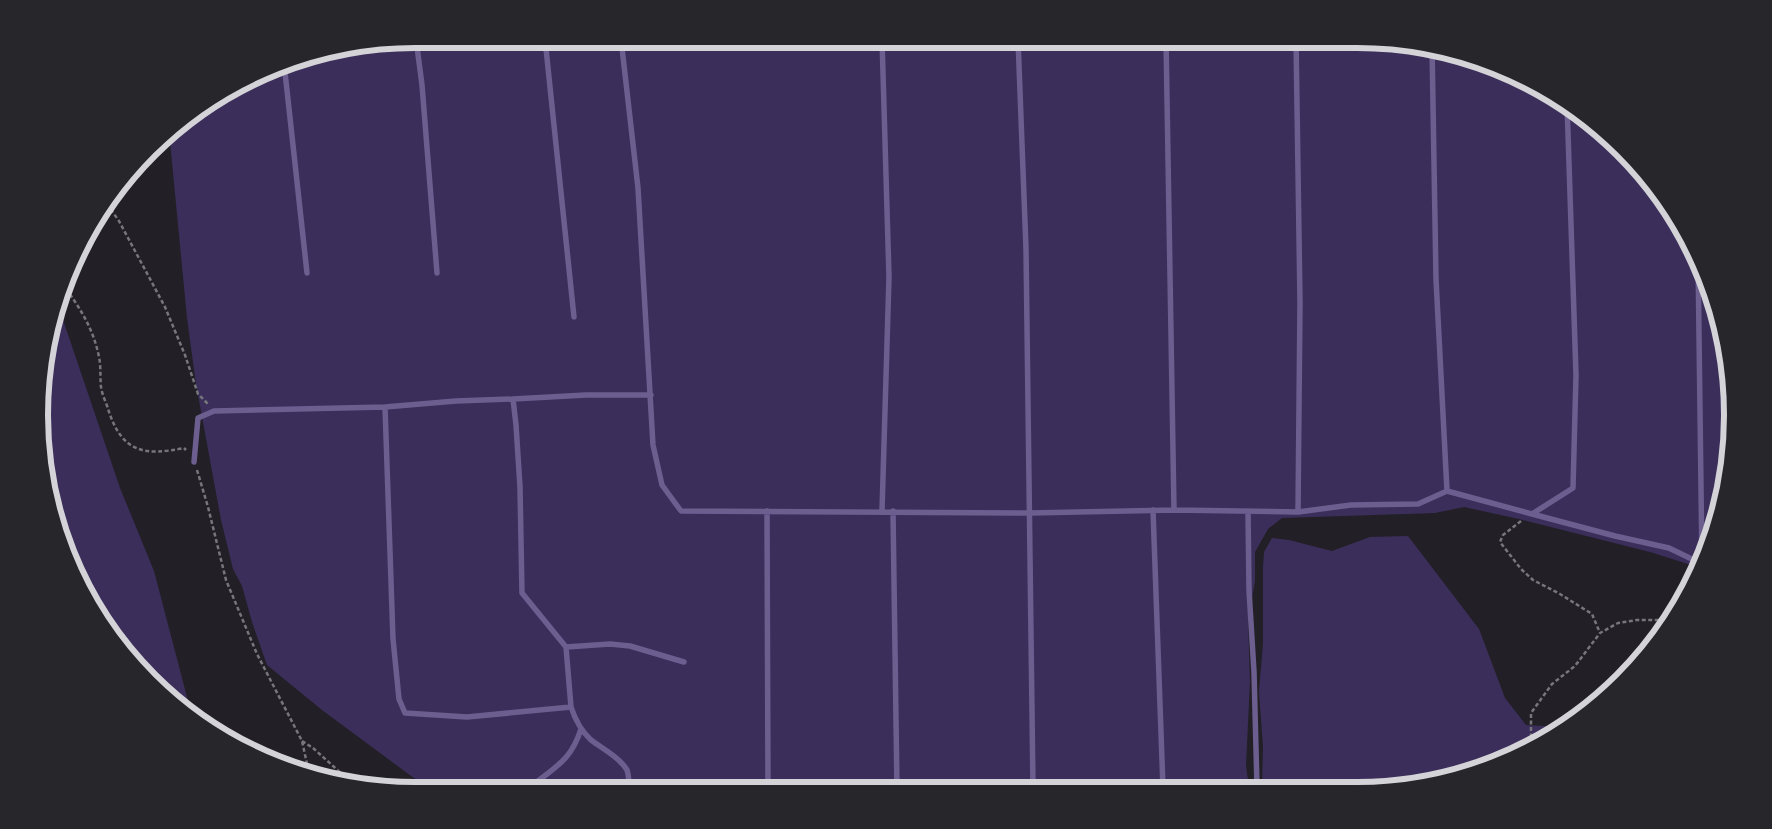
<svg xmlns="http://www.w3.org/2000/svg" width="1772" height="829" font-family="'Fira Sans',sans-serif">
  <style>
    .green { fill: #3b2e5b }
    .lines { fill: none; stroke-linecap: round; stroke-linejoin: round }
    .path { stroke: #77767b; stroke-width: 2.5; stroke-dasharray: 4 2.5; stroke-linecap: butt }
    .lane { stroke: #6c5f90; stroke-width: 5.5 }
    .rim { fill: none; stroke: #d4d3d7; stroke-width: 6 }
  </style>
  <rect width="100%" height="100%" fill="#222026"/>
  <path class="green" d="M415,39H1358L1431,46L1501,67L1566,102L1623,149L1670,206L1705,270L1726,341L1733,414L1726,488L1705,558L1698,570L1688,564L1650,552L1519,519L1464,507L1435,513L1282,518L1268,529L1255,552V581L1248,621L1250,681L1246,765L1249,788L430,790L322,710L267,665L252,622L242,586L233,569L221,520L196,384L187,318L169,131L227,89L293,59Z
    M59,308L120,488L154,571L188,701L182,706L167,697L89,602L59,536L42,464L46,341Z
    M1408,536L1479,629L1505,698L1526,725L1561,727L1502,762L1407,787H1262L1263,747L1259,692L1263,643V567L1264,552L1272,538L1289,540L1332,551L1370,537Z"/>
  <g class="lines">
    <path class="path" d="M107,204L119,221L165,307L185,355L198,394L208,404
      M66,289C81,309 94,331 99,357C101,366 100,377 101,387C102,395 107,404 109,412C123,453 145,456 184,448L186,450
      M197,470L208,507L226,580L257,654L302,741L309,773
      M1521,521L1503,535L1500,542L1521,569L1533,580L1560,594L1592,614L1600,633
      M302,741L313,748L353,784
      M1531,744V713L1552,684L1575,666L1600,633L1618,623L1637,620H1669"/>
    <path class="lane" d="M416,39L422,85L437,273
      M545,39L574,317
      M621,39L638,188L653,445L662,485L681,511L1030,513L1174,510L1298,512L1351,505L1418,504L1447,491L1532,514L1573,488L1576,375L1567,103
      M882,39L889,277L882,511
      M1018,39L1026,249L1033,788
      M1166,39L1174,510
      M1296,39L1300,302L1298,512
      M1432,46L1436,279L1447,491
      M284,63L307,273
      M1698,258L1702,563
      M513,399L586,395H651
      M385,407L393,639L399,699L405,713L467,717L571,707
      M194,462L198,418L214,411L385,407L456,401L513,399L516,425L520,487L522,593L566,647L610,644L630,646L684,662
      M1153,510L1163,788
      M767,511L768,789
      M893,511L897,789
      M1248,511L1249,590L1254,672L1257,787
      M1532,514L1615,536L1669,548L1702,564
      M566,647L571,707C575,719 581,731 591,740C603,749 619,757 627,770C629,775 629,784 629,790
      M538,781C560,764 572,757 581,729"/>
  </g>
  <path d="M0 0H1772V829H0ZM415 48H1357A367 367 0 0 1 1724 415V415A367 367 0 0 1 1357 782H415A367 367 0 0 1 48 415V415A367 367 0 0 1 415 48Z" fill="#27262b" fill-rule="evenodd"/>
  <path class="rim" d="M415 48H1357A367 367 0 0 1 1724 415V415A367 367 0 0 1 1357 782H415A367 367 0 0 1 48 415V415A367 367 0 0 1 415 48Z"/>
</svg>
